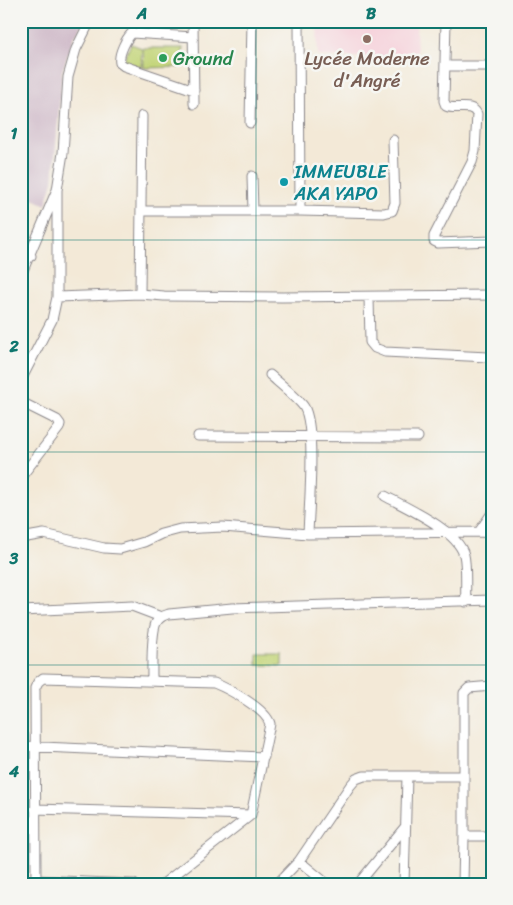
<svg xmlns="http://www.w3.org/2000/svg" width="513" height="905" font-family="Sriracha,sans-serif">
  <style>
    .built { fill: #f6cfd9 }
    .industrial { fill: #d1bdcb }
    .green { fill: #c2d477; stroke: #727b59 }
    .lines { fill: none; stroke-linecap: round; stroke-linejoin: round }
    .minor-casing { stroke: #8a8689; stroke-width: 11 }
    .minor { stroke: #fff; stroke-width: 9 }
    .grid { fill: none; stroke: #0f766e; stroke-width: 1; stroke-opacity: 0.55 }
    .education-dot { fill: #8d6e63; stroke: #f6f6f2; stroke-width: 2 }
    .leisure-dot { fill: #2e9e5b; stroke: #f6f6f2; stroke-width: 2 }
    .culture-dot { fill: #0f9aa8; stroke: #f6f6f2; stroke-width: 2 }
    .labels { text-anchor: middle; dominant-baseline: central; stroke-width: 5; stroke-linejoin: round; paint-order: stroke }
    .leisure-label { font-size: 19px; fill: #27864d; stroke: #f6f6f2; text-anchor: start }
    .education-label { font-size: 19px; fill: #785e54; stroke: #f6f6f2 }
    .culture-label { font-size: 19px; fill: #0d838f; stroke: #f6f6f2; text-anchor: start }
    .neatline { fill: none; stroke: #0f766e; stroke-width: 2 }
    .grid-label { font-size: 16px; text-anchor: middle; font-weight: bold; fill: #0f766e }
  </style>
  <rect width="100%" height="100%" fill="#f6f6f2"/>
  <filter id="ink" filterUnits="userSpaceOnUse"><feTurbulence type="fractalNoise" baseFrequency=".02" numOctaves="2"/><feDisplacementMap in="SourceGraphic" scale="10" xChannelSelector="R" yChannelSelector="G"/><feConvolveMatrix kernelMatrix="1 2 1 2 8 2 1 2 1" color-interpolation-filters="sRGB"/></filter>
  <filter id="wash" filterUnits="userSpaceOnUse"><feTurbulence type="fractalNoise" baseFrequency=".0096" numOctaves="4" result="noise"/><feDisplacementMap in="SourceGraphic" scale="20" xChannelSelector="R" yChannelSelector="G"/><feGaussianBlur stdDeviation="1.12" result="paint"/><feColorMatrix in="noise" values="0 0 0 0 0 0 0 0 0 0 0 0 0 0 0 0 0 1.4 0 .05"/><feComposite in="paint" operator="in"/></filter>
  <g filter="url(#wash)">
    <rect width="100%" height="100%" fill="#f3e9d7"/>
    <path class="built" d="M317,21H416L417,59L318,56Z"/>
    <path class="industrial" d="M21,21H84L73,39L62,71L53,181L46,205L21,193Z"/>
    <path class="green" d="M131,44L142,48L141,69L124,62L125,57Z
      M143,48H183V67L144,68Z
      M257,654H282V666L257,665Z"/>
  </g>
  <g filter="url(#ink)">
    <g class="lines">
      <g class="minor-casing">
        <path id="minor" d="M193,21L194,104
          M446,21L444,101L446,106C456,111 471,102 477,114L475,151L472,162L434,236V241L438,243L492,241
          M193,37L132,33C126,39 118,54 120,63L124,66L194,90
          M445,66H492
          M250,123L252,21
          M252,176L253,211
          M142,211H300L299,21
          M300,211L384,213L392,211L395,203L393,140
          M21,251L31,256
          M21,275L56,192
          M140,294L142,116
          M57,297L140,294L164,296L282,297L492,295
          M369,297L370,342L375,348L385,352L488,357L492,359
          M270,375C279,383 298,398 304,407C316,427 309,507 308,534
          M21,380L52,320L57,297V190L63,153L68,77L76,49L90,21
          M21,402L57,420L60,424L59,428L21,477
          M198,436L418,437
          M385,496C407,508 457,530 464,555C467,567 465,588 466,602
          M479,532L492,513
          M21,538L44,534L104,548L120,549L144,542L161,534L180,529L223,527L308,534L479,532L492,533
          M21,611L132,606L161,617
          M152,680C152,667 151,634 156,623C159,617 163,616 169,614L232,608L492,600
          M21,746L264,757
          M35,809L251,815
          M464,836H492
          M299,861L327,884
          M36,880L134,884
          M36,884L35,688L38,682L43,678L214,683C229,689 266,709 270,724L251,815L163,884
          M277,884L299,861L350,786L356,779L364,776H464
          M358,884L405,827
          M404,884L407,776
          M463,884L464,836V693L469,688L492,686"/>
      </g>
      <use href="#minor" class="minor"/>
    </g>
  </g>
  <path class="grid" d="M256,21V884M21,240H492M21,452H492M21,665H492"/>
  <circle class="education-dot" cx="367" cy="39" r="5"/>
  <circle class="leisure-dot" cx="163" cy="58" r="5"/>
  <circle class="culture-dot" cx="284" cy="182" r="5"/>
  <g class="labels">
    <g class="leisure-label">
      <text x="173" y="58">Ground</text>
    </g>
    <g class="education-label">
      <text x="367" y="58">Lycée Moderne<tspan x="367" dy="22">d'Angré</tspan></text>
    </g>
    <g class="culture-label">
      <text x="294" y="171">IMMEUBLE<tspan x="294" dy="22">AKA YAPO</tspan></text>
    </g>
  </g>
  <rect width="513" height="905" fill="none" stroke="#f6f6f2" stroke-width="55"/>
  <rect x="28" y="28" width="458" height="850" class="neatline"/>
  <g class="grid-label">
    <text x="142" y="19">A</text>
    <text x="371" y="19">B</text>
    <text x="14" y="139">1</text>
    <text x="14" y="352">2</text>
    <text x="14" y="564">3</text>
    <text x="14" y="777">4</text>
  </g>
</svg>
